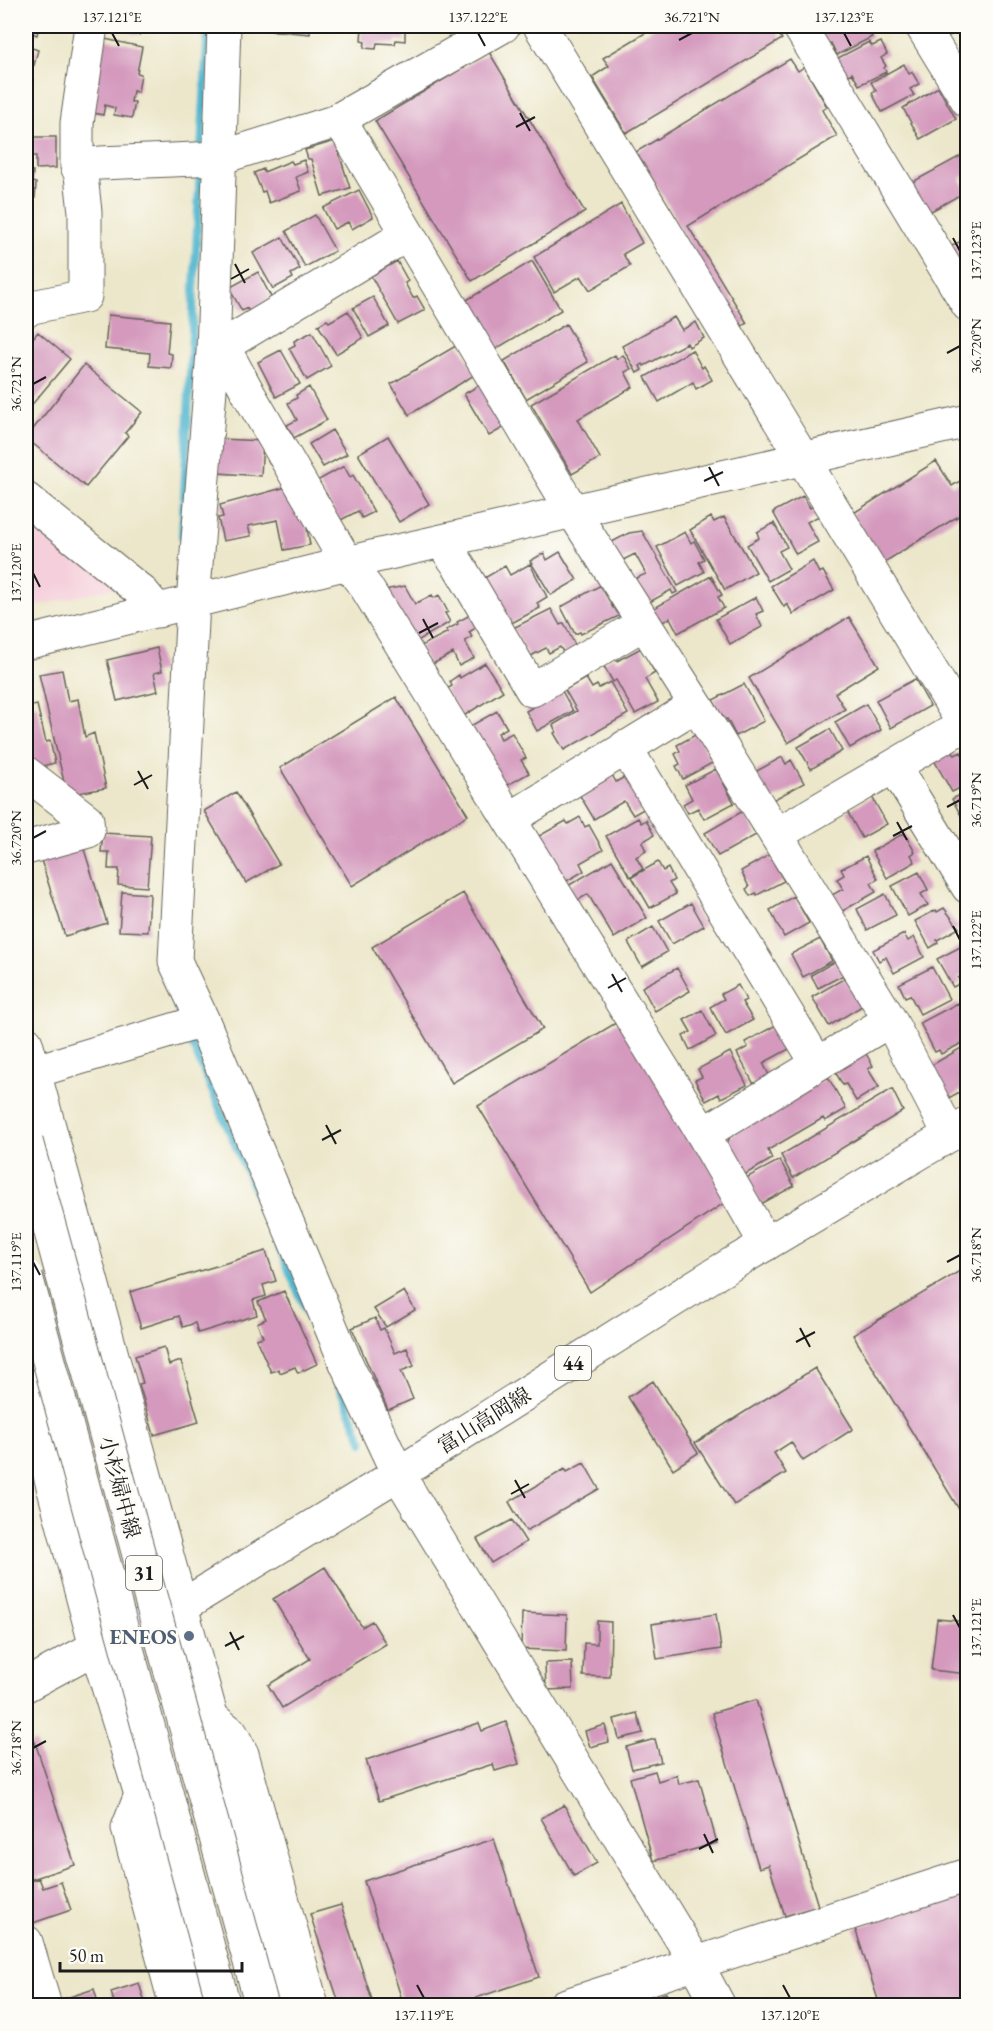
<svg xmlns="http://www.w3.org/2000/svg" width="993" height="2031" font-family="'EB Garamond','Noto Serif JP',serif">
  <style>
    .built { fill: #f5cfdb }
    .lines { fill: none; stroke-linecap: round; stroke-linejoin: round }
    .stream { stroke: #50b6cf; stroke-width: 8 }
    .building { fill: #d499bd }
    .minor-casing { stroke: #656359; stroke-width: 35 }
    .major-casing { stroke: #656359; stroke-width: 35 }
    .minor { stroke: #fff; stroke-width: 33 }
    .major { stroke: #fff; stroke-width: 33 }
    .major-bridge-casing { stroke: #656359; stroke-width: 35; stroke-linecap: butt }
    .major-bridge { stroke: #fff; stroke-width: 33 }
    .ticks { fill: none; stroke: #1c1c1c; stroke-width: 2 }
    .service-dot { fill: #5c6f8a; stroke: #fdfcf7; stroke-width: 2 }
    .labels { text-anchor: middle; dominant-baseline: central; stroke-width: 6; stroke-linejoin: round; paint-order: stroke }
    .shield { fill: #fdfcf7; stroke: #605f5e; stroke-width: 1.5 }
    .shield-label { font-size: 20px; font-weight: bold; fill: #1c1c1c }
    .street-label { font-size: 21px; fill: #1c1c1c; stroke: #fdfcf7 }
    .service-label { font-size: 21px; font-weight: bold; fill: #4e5e75; stroke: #fdfcf7; text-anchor: end }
    .neatline { fill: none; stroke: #1c1c1c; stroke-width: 2 }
    .ticks-label { font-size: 15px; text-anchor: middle; fill: #1c1c1c }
  </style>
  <rect width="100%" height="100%" fill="#fdfcf7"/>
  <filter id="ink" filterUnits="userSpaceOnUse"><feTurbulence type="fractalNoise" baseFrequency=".0167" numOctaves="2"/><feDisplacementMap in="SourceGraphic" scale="12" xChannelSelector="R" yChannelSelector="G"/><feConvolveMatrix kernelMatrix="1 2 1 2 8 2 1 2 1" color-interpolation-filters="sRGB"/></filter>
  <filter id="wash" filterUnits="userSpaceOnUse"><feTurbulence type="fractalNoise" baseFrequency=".008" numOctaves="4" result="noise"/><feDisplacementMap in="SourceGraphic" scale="24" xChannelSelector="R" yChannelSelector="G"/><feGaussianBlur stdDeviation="1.35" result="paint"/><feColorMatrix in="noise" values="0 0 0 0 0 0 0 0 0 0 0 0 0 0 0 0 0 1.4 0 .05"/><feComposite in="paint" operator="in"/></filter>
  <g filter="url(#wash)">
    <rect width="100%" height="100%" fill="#ece7ca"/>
    <path class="built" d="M26,511L120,586L26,609Z"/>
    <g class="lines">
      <path class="stream" d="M201,150L208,30
        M182,536L200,168
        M166,979L182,1018
        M187,1032L317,1336
        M335,1377L363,1442"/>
    </g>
    <g id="blocks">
      <path class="building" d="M26,26H39L37,35L32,33L29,47L38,50L34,65L26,63Z
        M111,26H141L139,35Z
        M156,26H179L177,32Z
        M267,26H310V34L266,30Z
        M362,26H405V41L396,40L395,44L377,43L376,49L364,48L365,42L361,41Z
        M657,26H774L782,39L626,133L592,77L609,66L603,58Z
        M826,26H879L868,31L872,37L837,55L831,43L827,45L820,31Z
        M941,26H968V51L956,32L947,37Z
        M105,39L142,47L137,73L141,74L138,92L133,91L131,102H135L132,118L114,115L115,108L105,105L103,115L84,111Z
        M869,42L872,46L881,42L887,54L881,58L886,66L884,68L886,72L859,85L852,73L843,78L834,60Z
        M489,52L585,212L472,281L375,121Z
        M790,59L798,71L804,67L827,107L822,110L837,136L688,226L747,323L739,328L674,219L676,218L636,152Z
        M904,64L909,74L912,72L919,84L910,89L914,95L882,112L872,93L876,91L871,82Z
        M26,78L33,80L29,94H26Z
        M938,87L956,119L920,139L903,108Z
        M28,137H56V168L36,169V156H29Z
        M335,141L350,188L322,196L311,159H308L305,150Z
        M968,152V174L960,179L967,191L926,214L909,184Z
        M304,160L308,172L296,177L301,191L269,203L265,191L262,192L254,173L263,169L264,172L291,161L293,164Z
        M26,171H33L32,182L36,183L35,198H26Z
        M359,190L373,217L352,229L348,222L334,229L323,208Z
        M621,204L642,243L623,254L630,266L590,290L581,276L554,292L534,257Z
        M315,215L335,251L305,267L286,231Z
        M282,237L300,269L291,274L293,278L273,289L253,253Z
        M968,237V274L950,247Z
        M397,261L408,281L405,283L413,298L417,296L425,310L398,324L371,276Z
        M532,261L561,310L494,350L465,301Z
        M258,272L272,299L249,312L247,308L242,311L229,288Z
        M373,297L389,326L369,337L353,308Z
        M348,311L363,338L336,354L318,325L327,320L329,322Z
        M108,315L170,321L167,353L172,354L171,368L149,366L150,353L105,349Z
        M674,317L682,330L696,322L704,338L689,347L687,343L644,366L643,364L640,366L642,370L637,373L622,346Z
        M566,324L588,362L526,399L504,361Z
        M38,332L70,359L30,407L26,403V346Z
        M312,332L331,366L307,380L289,348L295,345L294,341Z
        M459,344L476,374L409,415L391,384Z
        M281,350L300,384L276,397L258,362Z
        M692,350L702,368L704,366L712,380L696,389L693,382L659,402L645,377Z
        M615,355L617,359L623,355L631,369L625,372L633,387L578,419L600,458L572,474L531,404Z
        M84,365L142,412L125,433L128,436L86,487L26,438Z
        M483,383L508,425L489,436L464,394Z
        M309,387L327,420L294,438L287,425L297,420L288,403L297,398L296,395Z
        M332,430L347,454L323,467L309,444Z
        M388,436L429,504L399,522L358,454Z
        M221,439L263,441L261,476L218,473Z
        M936,461L952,486L968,476V510L883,563L852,514Z
        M344,466L350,477L353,475L374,512L362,518L358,511L339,521L317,481Z
        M290,486L305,516L310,545L284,550L278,520L248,526L251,536L223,541L218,518L223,517L220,505Z
        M803,496L810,508L813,506L819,516L807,522L818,542L796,554L773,512Z
        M711,517L714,522L724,517L756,572L725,590L690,530Z
        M774,523L787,547L779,551L789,569L768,581L747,545L759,538L757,532Z
        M642,531L677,592L673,594L671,590L648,603L634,579L646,574L635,554L621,561L610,543L629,533Z
        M685,532L691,543L694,541L704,559L699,562L704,572L678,586L657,547Z
        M560,552L577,580L551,595L530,561L544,553L547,560Z
        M813,561L819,573L823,571L834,590L793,614L787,604L784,607L771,586Z
        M530,564L547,597L537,603L540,608L506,626L481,580L505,566L510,575Z
        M711,576L722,595L718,597L724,608L678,633L670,618L659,624L651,610Z
        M601,585L613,608L616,606L621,615L581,634L580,632L575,634L561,607Z
        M405,586L415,604L432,595L434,598L439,595L448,612L445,613L450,622L414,643L384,590Z
        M756,597L763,611L756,614L762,627L730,644L716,619Z
        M551,609L560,625L564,623L577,649L565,655L560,647L549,653L546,648L529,657L513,628Z
        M472,614L479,626L469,632L472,637L465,641L474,658L459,666L453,653L429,666L419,647L448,632L446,630L458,624L457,622Z
        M849,617L879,666L835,693L845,709L788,743L749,678Z
        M157,648L162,671L154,673L158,691L117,701L107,660Z
        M641,648L655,673L645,679L658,702L635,714L616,680L613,682L602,663L614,656L617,661Z
        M485,663L503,691L462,717L445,690L452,686L450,681L459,675L460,678Z
        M62,670L68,701L78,699L85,737L94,733L106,788L67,795L39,674Z
        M586,678L592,688L597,685L599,688L610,682L628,714L564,750L554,733L556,732L553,725L577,711L565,690Z
        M915,679L930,706L891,728L876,700Z
        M744,684L764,721L736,736L727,719L724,720L713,700Z
        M562,691L573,711L537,731L526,711Z
        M396,697L468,815L352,886L280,768Z
        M866,704L881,730L850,748L835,722Z
        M37,705L46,742L50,741L55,763L33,768L29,748L26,749V707Z
        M497,711L507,728L498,733L501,739L512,733L526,758L521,760L529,773L501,789L467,728Z
        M830,729L842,751L811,769L798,747Z
        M697,734L712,763L683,779L676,766L680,764L675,754L680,751L677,745Z
        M952,750L955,755L961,752L968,763V784L952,792L934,760Z
        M782,757L786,764L791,760L804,783L771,801L755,772Z
        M716,769L734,803L704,819L698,808L688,813L683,804L692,799L685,785Z
        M612,775L616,782L628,775L647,807L633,815L624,801L594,819L579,794Z
        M968,791V828L952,799Z
        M236,792L279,864L246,883L204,811Z
        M872,797L887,824L862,838L847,811Z
        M743,811L756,835L718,856L705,833Z
        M580,817L585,827L589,825L603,850L580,863L584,871L565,882L539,836L566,821L568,824Z
        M638,818L641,823L646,820L654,835L642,842L646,851L636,857L643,869L630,877L606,836Z
        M103,833L151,836L147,887L118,885L119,869H108L109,852H101Z
        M904,833L915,852L911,855L915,862L887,878L872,851Z
        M83,846L107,923L65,936L41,860Z
        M769,855L784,881L757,895L756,893L750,896L746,889L749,887L741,871Z
        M866,856L878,879L871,883L876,892L839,913L830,896L843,889L837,879L844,875L841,869Z
        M612,860L647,918L614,938L588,894L575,902L566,887Z
        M658,862L663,871L668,868L674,880L669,883L676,894L650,908L632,877Z
        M919,872L928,890L921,894L928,905L908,916L892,886Z
        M122,892L150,894L148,932L119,931Z
        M463,893L543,1029L452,1083L372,947Z
        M885,894L896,915L867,930L857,909Z
        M794,896L809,923L784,937L770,910Z
        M691,903L704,926L672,944L659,921Z
        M944,908L959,928L937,940L938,943L930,948L915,921L936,910L937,912Z
        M653,927L667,952L642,967L628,942Z
        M904,934L908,941L914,937L924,957L894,973L886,957L879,961L873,950Z
        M820,939L832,961L803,977L791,954Z
        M966,944L968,973L958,978L961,983L953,987L937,959Z
        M838,960L846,974L818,988L811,975Z
        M932,967L949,999L920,1014L910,995L905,997L899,984Z
        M677,968L690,991L655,1011L642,987Z
        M845,978L862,1006L829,1026L812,997Z
        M738,985L746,1000L742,1002L753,1020L726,1035L710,1007L724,999L721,994Z
        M958,1003L968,1022V1040L941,1054L939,1050L935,1052L920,1023Z
        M702,1010L716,1036L690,1050L683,1036L691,1032L684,1020Z
        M619,1021L730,1199L590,1292L478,1106Z
        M778,1024L791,1048L763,1063L770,1077L755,1086L737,1053L748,1047L745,1042Z
        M968,1044V1087L949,1098L930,1066Z
        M730,1052L747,1085L721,1098L719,1094L706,1101L695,1080L702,1077L698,1069Z
        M865,1052L873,1066L868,1069L879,1087L856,1101L846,1084L843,1085L834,1070Z
        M828,1077L846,1109L825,1121L823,1118L768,1150L772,1159L742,1176L726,1148L730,1136Z
        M892,1089L903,1111L793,1178L781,1155Z
        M780,1160L794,1186L761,1204L746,1178Z
        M266,1251L276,1281L263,1285L266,1296L253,1300L257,1315L198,1333L195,1323L183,1327L179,1316L141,1328L130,1292Z
        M968,1266V1524L853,1335Z
        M284,1291L317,1364L298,1373L295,1367L280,1373L279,1369L271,1372L256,1339L263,1337L257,1323L266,1319L258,1302Z
        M404,1291L415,1310L386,1327L374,1309Z
        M375,1318L380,1330L384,1328L395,1353L407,1348L414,1366L401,1371L413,1399L388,1410L352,1328Z
        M164,1347L169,1365L181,1361L199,1422L154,1435L139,1384L143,1383L135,1356Z
        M815,1368L853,1429L803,1461L791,1442L774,1453L786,1473L734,1505L695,1443Z
        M653,1381L698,1453L673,1469L628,1397Z
        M584,1463L599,1489L526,1531L509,1502L565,1469L567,1472Z
        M512,1520L526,1542L491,1563L477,1539Z
        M325,1567L362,1627L372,1621L386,1644L282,1708L268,1685L310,1659L273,1599Z
        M522,1613L567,1615L566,1651L521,1649Z
        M716,1614L721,1649L657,1659L652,1624Z
        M937,1619L968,1622V1674L931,1670Z
        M597,1621L611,1622L610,1677L583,1676L584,1643L597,1644Z
        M572,1662L573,1689L546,1690L545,1663Z
        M756,1700L818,1906L785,1916L769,1865L759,1868L712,1713Z
        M637,1713L643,1733L619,1739L614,1719Z
        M506,1722L519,1764L495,1771L493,1764L379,1801L366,1760L479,1723L482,1731Z
        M605,1725L609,1742L590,1747L585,1731Z
        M655,1739L661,1762L632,1769L626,1747Z
        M35,1742L75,1865L26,1881V1746Z
        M655,1771L658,1781L677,1775L679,1784L699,1779L717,1843L653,1861L630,1778Z
        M564,1805L597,1863L574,1876L541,1818Z
        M494,1839L539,1977L452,2006H404L364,1881Z
        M39,1878L43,1888L61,1882L71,1910L33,1923L26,1902V1883Z
        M968,1892V2006H880L855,1928Z
        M341,1905L374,2006H340L310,1914Z
        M139,1983L146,2006H115L111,1992Z
        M94,1989L99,2006H58L57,2001Z
        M666,1993L673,2006H638L637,2002Z"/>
    </g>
  </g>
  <g filter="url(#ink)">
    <use href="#blocks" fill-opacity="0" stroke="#656359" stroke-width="1.5"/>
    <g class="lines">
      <g class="minor-casing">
        <path id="minor" d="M224,26L213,352L193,602L175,961L203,1021L346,1363L398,1474L696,1963L719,2006
          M540,26L968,731
          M799,26L968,305
          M922,26L968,101
          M340,120L572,510L696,705L890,1020L950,1135
          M77,166L100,163L219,158L334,122L503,26
          M408,234L213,352L231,361L251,398L347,563L366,587L703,1134L766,1244
          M26,311L28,308L85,296V212L81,175L77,166V123L91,26
          M26,499L143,593L158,611
          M441,541L459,566L532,690L644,623
          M26,643L376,556L968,421
          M625,747L817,1063
          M894,766L968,887
          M26,773L87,820L88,831L26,848
          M510,819L696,705
          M776,835L964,725
          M26,1074L203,1021
          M703,1134L890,1020
          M212,1718L231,1733L242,1754L312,2006
          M141,1795L128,1828L176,2006
          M26,1942L45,2006
          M564,2006L968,1875"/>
      </g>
      <g class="major-casing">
        <path id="major" d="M26,1043L291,2006
          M26,1385L96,1647L154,1837L200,2006
          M26,1685L96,1647L182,1606L398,1474L710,1277L968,1124"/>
      </g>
      <use href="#minor" class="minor"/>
      <use href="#major" class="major"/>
      <g class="major-bridge-casing">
        <path id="major-bridge" d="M26,1141L262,2006
          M26,1276L224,2006"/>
      </g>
      <use href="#major-bridge" class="major-bridge"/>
    </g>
  </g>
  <path class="ticks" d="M112,33L119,46M478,33L485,46M844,33L851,46M679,40L692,33M520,113L530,131M516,127L535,117M953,238L960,251M235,264L245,283M231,279L249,269M947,353L960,346M33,384L46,377M709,467L719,486M704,481L723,472M33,573L40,587M423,619L433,638M419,633L438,623M138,771L148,789M134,785L152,775M947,807L960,800M897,822L907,840M893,836L912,826M33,838L46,831M953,926L960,940M612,974L622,992M608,988L626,978M326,1125L336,1144M322,1140L341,1130M33,1262L40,1275M947,1262L960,1255M800,1328L810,1347M796,1342L815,1332M515,1480L525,1498M511,1494L529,1484M953,1615L960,1628M230,1632L239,1650M225,1646L244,1636M33,1748L46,1741M704,1834L713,1853M699,1849L718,1839M417,1985L424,1998M783,1985L790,1998"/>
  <circle class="service-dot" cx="189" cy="1636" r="6"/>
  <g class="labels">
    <g class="shield">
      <rect x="555" y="1346" width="36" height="34" rx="4.5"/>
      <rect x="126" y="1556" width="36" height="34" rx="4.5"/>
    </g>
    <g class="shield-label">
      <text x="573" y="1363">44</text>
      <text x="144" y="1573">31</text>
    </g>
    <g class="street-label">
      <text transform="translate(484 1420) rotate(-32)">富山高岡線</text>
      <text transform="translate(120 1487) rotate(75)">小杉婦中線</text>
    </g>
    <g class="service-label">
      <text x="177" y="1636">ENEOS</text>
    </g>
  </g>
  <rect width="993" height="2031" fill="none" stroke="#fdfcf7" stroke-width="66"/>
  <path d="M60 1962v9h182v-9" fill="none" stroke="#1c1c1c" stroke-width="3"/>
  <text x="69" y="1962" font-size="18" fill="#1c1c1c" stroke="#fdfcf7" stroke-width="4.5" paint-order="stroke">50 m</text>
  <rect x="33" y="33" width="927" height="1965" class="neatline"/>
  <g class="ticks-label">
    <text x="112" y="22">137.121°E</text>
    <text x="478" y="22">137.122°E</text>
    <text x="692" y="22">36.721°N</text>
    <text x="844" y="22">137.123°E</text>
    <text transform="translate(976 251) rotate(-90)" y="5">137.123°E</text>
    <text transform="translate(976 346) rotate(-90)" y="5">36.720°N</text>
    <text transform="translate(16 384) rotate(-90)" y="5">36.721°N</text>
    <text transform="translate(16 573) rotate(-90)" y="5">137.120°E</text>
    <text transform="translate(976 800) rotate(-90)" y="5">36.719°N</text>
    <text transform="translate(16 838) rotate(-90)" y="5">36.720°N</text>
    <text transform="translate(976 940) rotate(-90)" y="5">137.122°E</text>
    <text transform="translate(976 1255) rotate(-90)" y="5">36.718°N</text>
    <text transform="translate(16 1262) rotate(-90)" y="5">137.119°E</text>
    <text transform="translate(976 1628) rotate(-90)" y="5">137.121°E</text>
    <text transform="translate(16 1748) rotate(-90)" y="5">36.718°N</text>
    <text x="424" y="2020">137.119°E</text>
    <text x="790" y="2020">137.120°E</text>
  </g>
</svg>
